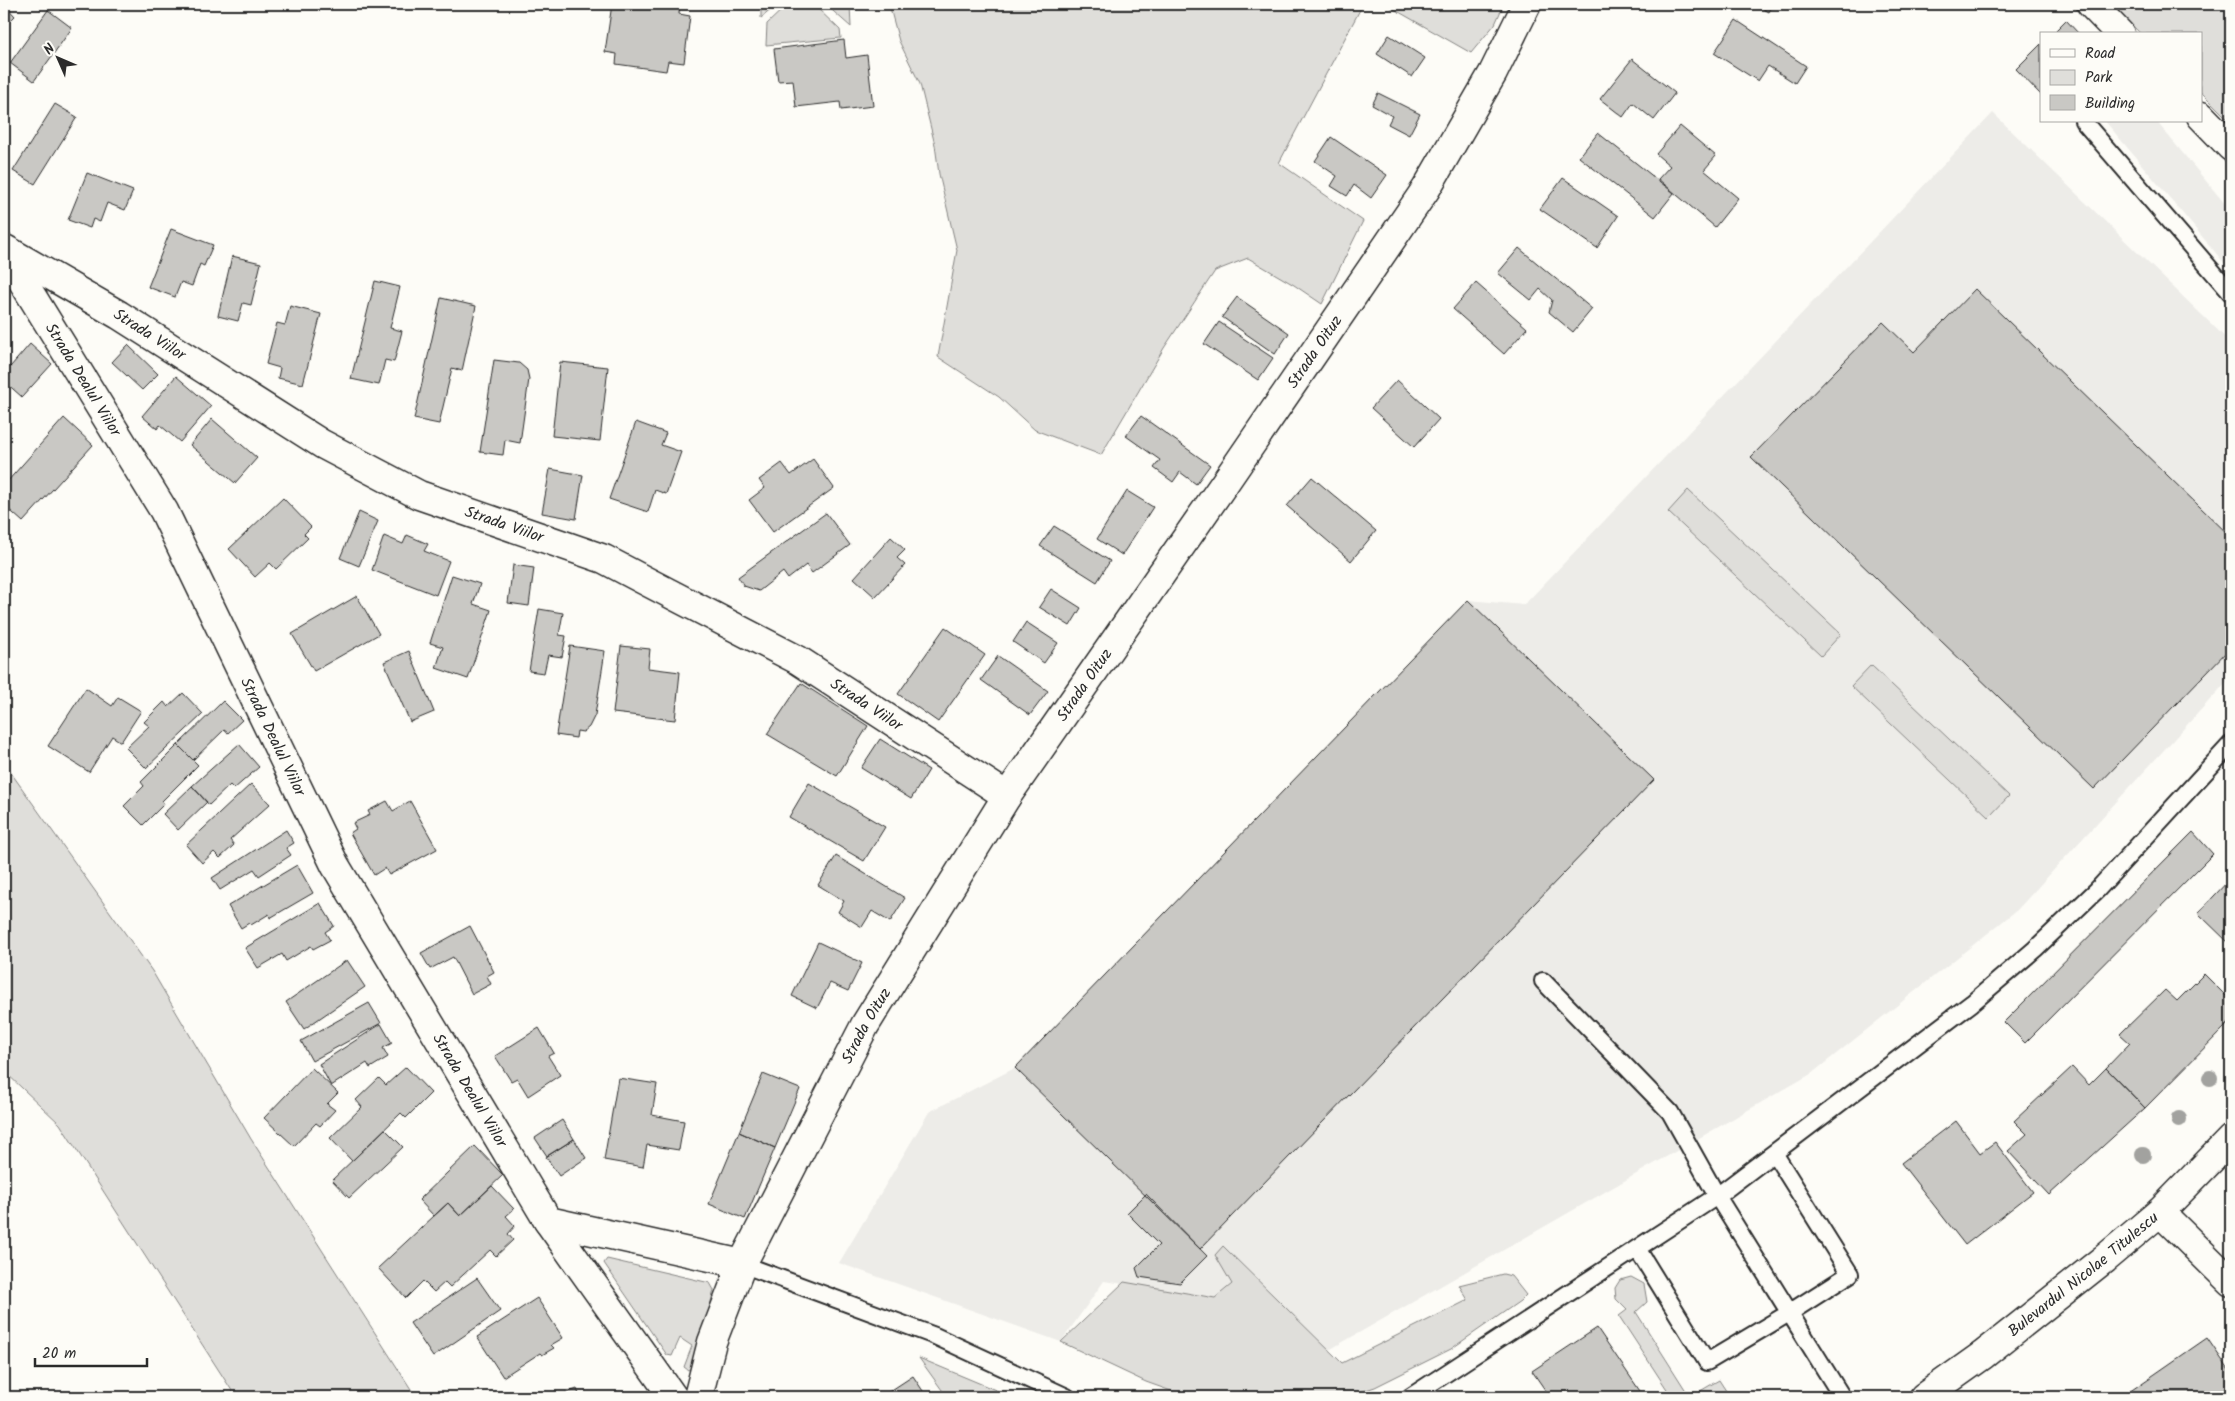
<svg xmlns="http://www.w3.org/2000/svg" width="2235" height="1401" font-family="Kalam,sans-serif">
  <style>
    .built { fill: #edece8 }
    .green { fill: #dfdeda; stroke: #858482 }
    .building { fill: #c9c8c4; stroke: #2b2b2b }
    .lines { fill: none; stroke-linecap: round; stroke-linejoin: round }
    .lane-casing { stroke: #2b2b2b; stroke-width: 20 }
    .street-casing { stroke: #2b2b2b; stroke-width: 31 }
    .secondary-casing { stroke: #2b2b2b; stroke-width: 31 }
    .primary-casing { stroke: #2b2b2b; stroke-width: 31 }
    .lane { stroke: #fdfcf7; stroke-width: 16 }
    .street { stroke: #fdfcf7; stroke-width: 28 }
    .secondary { stroke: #fdfcf7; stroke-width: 28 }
    .primary { stroke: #fdfcf7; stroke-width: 28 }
    .tree { fill: #a2a29f }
    .labels { text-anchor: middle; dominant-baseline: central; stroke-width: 4; stroke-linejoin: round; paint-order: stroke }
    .street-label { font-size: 16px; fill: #2b2b2b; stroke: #fdfcf7 }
  </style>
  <rect width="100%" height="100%" fill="#fdfcf7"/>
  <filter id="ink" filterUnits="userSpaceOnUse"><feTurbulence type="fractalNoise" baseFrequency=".02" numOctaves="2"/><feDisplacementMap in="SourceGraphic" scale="10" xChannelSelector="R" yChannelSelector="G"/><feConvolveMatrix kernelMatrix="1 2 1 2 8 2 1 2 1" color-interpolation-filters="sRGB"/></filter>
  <g filter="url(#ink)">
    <path class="built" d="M1993,113L2231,343V677L2017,910L1811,1074L1329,1350L1224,1247L1232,1284L1215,1298L1104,1281L1061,1342L839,1263L929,1112L1015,1068L1468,600L1524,605Z
      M2105,121H2156L2231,211V271Z"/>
    <path class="green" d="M761,4H778L761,18Z
      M825,4H850L851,27Z
      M889,4H1363L1279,163L1363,221L1322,304L1294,285L1248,258L1215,271L1164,348L1101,455L1035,430L999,397L938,357L957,250L939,174L935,145L920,84L899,41Z
      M1385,4H1504L1495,24L1471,53Z
      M2110,4H2231V122L2201,92V34H2141Z
      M787,5H814L840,30L841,38L766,45L767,24Z
      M1688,490L1841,634L1821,656L1668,512Z
      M1871,665L2009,796L1989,817L1851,686Z
      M4,763L152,971L251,1139L416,1397H236L60,1124L4,1071Z
      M1223,1246L1342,1363L1468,1300L1459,1285L1503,1274L1511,1276L1526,1295L1520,1301L1451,1349L1375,1387L1345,1397H1188L1146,1382L1061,1342L1124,1282L1215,1298L1232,1284L1215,1255Z
      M607,1259L710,1283L714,1290L694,1367L688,1370L684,1367L692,1346L680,1338L672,1356L667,1355L604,1263Z
      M1631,1277L1644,1284L1647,1302L1636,1312L1690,1397L1719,1380L1730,1397H1672L1619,1316L1627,1310L1616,1299L1615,1288L1620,1280Z
      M919,1358L1005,1394L1013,1397H947Z"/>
    <path class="building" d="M4,4L15,16L4,27Z
      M612,4H680L679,14L690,16L684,63L668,61L666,71L616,64L617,54L605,52Z
      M1754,4H1773L1769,12Z
      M48,10L72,28L34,81L10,63Z
      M1736,20L1806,66L1795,83L1768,66L1758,81L1714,53Z
      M2066,20L2079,34H2052Z
      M1389,35L1425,58L1412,77L1377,54Z
      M844,40L846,58L867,55L873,106L841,110L840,102L796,107L793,80L778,81L774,49Z
      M2041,44V95L2016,69Z
      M1632,59L1675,93L1654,120L1633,103L1623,117L1600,99Z
      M1378,93L1420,114L1409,135L1388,124L1392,116L1372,105Z
      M55,104L77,117L35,184L13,171Z
      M1680,126L1716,156L1704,170L1738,198L1715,227L1658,179L1670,166L1656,154Z
      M1598,133L1674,193L1655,217L1579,157Z
      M1331,137L1387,175L1371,198L1354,185L1347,196L1331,186L1337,176L1315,161Z
      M87,173L133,191L125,210L107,203L100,222L93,219L90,228L68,220Z
      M1563,178L1618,216L1597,248L1540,209Z
      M171,229L213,245L204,266L200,264L192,286L181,282L175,297L148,287Z
      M1519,248L1592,309L1573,332L1549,312L1552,300L1540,289L1531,300L1498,273Z
      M232,256L261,263L251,305L243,303L238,321L218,316Z
      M375,281L400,287L390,328L402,331L394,362L385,360L379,385L351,379Z
      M1476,283L1527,328L1504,354L1453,309Z
      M1975,289L2231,537V647L2094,789L1751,457L1883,322L1914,352Z
      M1237,297L1289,333L1275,354L1222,317Z
      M441,298L476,306L462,371L452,368L439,424L414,419Z
      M290,306L321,314L303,384L278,378L280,368L266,364L277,323L285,325Z
      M1219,322L1273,358L1258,380L1204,344Z
      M30,344L52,364L22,397L4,381V374Z
      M128,345L158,374L142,390L112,362Z
      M494,360L519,363L527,370L529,379L520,443L505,440L503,455L480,452Z
      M560,362L608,367L600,441L552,436Z
      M176,376L211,406L180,442L160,425L157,429L142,416Z
      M1397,380L1439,419L1414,447L1371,408Z
      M1141,416L1210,465L1196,484L1180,472L1173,482L1154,468L1160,460L1126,436Z
      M64,418L93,445L23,522L4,505V481L6,483Z
      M212,419L257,458L235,483L190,445Z
      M636,422L666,433L661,445L681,452L666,494L655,490L648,512L609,499Z
      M813,459L834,488L773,532L749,500L765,488L759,480L782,463L791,475Z
      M550,469L583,475L576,519L542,513Z
      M1312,477L1376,531L1351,561L1287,506Z
      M1127,491L1153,507L1122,555L1097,539Z
      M283,498L311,527L304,534L308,538L276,569L270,563L255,577L229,549Z
      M359,512L378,521L359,566L340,558Z
      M826,513L850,545L812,573L806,565L788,579L783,572L759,591L744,586L738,577Z
      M1054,526L1110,561L1097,582L1040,546Z
      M407,535L428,544L424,551L449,561L436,595L372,570L384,536L403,544Z
      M891,537L905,550L897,558L905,565L875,597L854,578Z
      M513,565L534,568L529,606L508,603Z
      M452,575L480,584L473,604L491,610L468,679L436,668L443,647L430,643Z
      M1051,589L1081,608L1070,626L1039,607Z
      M357,596L379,634L314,671L292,634Z
      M1468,600L1654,780L1200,1249L1015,1068Z
      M539,609L563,613L559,635L566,636L562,657L548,655L544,673L529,671Z
      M1026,622L1058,643L1044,663L1013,642Z
      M945,627L985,655L938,722L898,694Z
      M570,646L605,651L595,715L589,727L583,732L577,731L576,738L556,735Z
      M621,646L650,649L648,668L680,672L675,720L613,713Z
      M409,651L434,712L410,722L384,662Z
      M998,656L1048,691L1030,715L981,680Z
      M801,683L868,726L837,776L767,734Z
      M86,688L112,706L118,697L141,711L121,742L112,736L89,772L48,746Z
      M183,693L203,714L146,768L126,748L149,726L144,722L164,702L168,707Z
      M223,701L242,720L228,733L224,730L193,760L178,745Z
      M880,739L929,770L911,799L861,768Z
      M239,744L259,767L234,789L230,785L209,805L192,786Z
      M178,745L198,765L162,801L164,804L143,825L124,806L144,786L141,782Z
      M809,783L885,827L864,861L789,817Z
      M251,784L270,804L230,840L234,845L220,858L214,852L202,863L186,845Z
      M192,786L207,802L178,830L163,814Z
      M387,801L393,811L410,801L437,849L389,875L385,868L374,875L350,833L356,829L353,823L370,815L368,811Z
      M286,830L294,843L286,848L291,855L259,876L254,869L220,890L212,878Z
      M2193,832L2213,854L2025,1043L2004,1022Z
      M836,856L905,898L890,922L872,911L862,927L838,912L844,901L818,885Z
      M297,865L313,893L270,918L269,914L251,925L249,923L241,928L228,906Z
      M2231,878V945L2198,913Z
      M320,903L334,926L325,932L330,940L313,949L311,946L286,961L282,954L258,968L245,948Z
      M470,926L494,972L487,976L491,984L472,994L453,957L430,969L421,953Z
      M818,942L862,963L848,991L830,983L817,1008L792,996Z
      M347,960L365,987L304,1029L286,1002Z
      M2204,974L2231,1001V1021L2145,1108L2106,1068L2130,1043L2120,1034L2165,990L2177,1001Z
      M369,1003L381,1023L312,1061L301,1041Z
      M381,1024L392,1043L383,1048L388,1057L370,1068L367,1063L331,1086L319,1064Z
      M539,1028L554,1053L548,1056L560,1075L528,1096L517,1078L511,1081L495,1056Z
      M406,1067L431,1093L406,1118L401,1113L352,1161L330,1138L362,1107L356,1100L379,1078L386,1085Z
      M2072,1067L2089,1085L2106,1068L2145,1108L2049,1195L2008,1151L2027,1134L2014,1121Z
      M312,1068L338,1093L327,1104L335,1110L320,1126L316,1123L294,1146L264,1118Z
      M763,1074L800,1089L775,1148L739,1132Z
      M618,1078L657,1084L652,1115L684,1121L679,1150L647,1145L643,1167L604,1160Z
      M562,1120L574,1139L547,1156L535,1138Z
      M1956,1121L1980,1153L1995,1142L2033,1192L1965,1245L1901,1163Z
      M385,1129L403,1147L349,1198L332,1180Z
      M739,1132L775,1148L745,1219L709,1204Z
      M574,1139L586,1158L559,1176L546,1157Z
      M475,1146L503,1175L460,1216L448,1203L434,1216L419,1200Z
      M492,1186L514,1209L506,1216L515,1226L508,1234L513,1240L496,1256L490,1250L450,1287L445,1282L434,1292L423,1281L406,1298L378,1268L448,1203L460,1216Z
      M1146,1194L1207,1256L1180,1283L1139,1277L1136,1268L1159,1245L1127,1213Z
      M477,1278L500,1311L433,1357L410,1323Z
      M537,1298L563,1338L551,1345L554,1348L542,1355L540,1353L503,1377L477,1337Z
      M1597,1328L1644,1397H1563L1561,1395L1550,1397L1532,1371Z
      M2207,1338L2231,1373V1397H2132L2129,1392Z
      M913,1376L927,1397H881Z
      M577,1389L580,1397H555Z
      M874,1391L878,1397H864Z
      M2129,1392L2132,1397H2122Z"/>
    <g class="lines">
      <g class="lane-casing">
        <path id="lane" d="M2083,121L2231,293
          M1543,981L1670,1112L1717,1196L1842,1397
          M1638,1250L1707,1362L1789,1313L1850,1274L1774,1153
          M742,1264L935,1336L1067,1397
          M1410,1397L1717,1196L1972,1003L2035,949L2097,890L2231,744"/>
      </g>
      <g class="street-casing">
        <g id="street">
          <path d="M2091,4L2120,34"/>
          <path d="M2201,116L2231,147"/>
          <path id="s1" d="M5,249L119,315L322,444L419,495L604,559L642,579L798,660L1007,796"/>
          <path id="s2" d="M4,251L164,511L335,865L548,1221L673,1397"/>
          <path d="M2160,1212L2231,1282"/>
          <path d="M548,1221L742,1264"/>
        </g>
      </g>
      <g class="secondary-casing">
        <g id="secondary">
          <path id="s3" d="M1924,1397L1983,1355L2104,1259L2160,1212L2231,1139"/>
        </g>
      </g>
      <g class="primary-casing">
        <g id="primary">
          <path id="s4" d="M698,1397L712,1342L742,1264L865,1025L1007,796L1224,484L1426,189L1493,73L1527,4"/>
        </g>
      </g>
      <use href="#lane" class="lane"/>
      <use href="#street" class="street"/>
      <use href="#secondary" class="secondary"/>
      <use href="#primary" class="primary"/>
    </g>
    <g class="tree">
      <circle cx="2210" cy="1078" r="8"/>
      <circle cx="2179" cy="1119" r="8"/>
      <circle cx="2143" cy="1155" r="8"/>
    </g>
  </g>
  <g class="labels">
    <g class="street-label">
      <text stroke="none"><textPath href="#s1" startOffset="168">Strada Viilor</textPath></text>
      <text stroke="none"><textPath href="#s4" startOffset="1219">Strada Oituz</textPath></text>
      <text stroke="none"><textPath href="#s2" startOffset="151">Strada Dealul Viilor</textPath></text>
      <text stroke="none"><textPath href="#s1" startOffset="572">Strada Viilor</textPath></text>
      <text stroke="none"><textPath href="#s4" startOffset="814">Strada Oituz</textPath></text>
      <text stroke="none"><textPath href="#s1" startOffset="978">Strada Viilor</textPath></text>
      <text stroke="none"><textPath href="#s2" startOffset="556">Strada Dealul Viilor</textPath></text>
      <text stroke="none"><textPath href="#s4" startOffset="409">Strada Oituz</textPath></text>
      <text stroke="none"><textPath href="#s2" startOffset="961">Strada Dealul Viilor</textPath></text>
      <text stroke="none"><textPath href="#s3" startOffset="201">Bulevardul Nicolae Titulescu</textPath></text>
    </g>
  </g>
  <rect width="2235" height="1401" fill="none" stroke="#fdfcf7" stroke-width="20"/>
  <rect x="10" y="10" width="2215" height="1381" fill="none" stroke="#2b2b2b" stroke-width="2" filter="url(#ink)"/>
  <rect x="2040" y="32" width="162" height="90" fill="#fdfcf7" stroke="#a9a8a5"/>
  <rect x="2050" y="49" width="25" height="8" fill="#fdfcf7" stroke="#a9a8a5"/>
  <text x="2085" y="58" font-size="15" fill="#2b2b2b">Road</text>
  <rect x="2050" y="70" width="25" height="15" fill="#dfdeda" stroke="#a9a8a5"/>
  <text x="2085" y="82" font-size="15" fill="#2b2b2b">Park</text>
  <rect x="2050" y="95" width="25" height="15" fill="#c9c8c4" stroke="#a9a8a5"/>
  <text x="2085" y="108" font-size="15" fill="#2b2b2b">Building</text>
  <g transform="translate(58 58) rotate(315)" stroke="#fdfcf7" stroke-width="4" paint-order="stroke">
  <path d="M0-4L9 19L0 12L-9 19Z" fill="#2b2b2b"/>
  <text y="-8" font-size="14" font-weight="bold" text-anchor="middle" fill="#2b2b2b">N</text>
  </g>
  <path d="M35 1358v8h112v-8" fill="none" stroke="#2b2b2b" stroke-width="2.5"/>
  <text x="42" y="1358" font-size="15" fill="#2b2b2b" stroke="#fdfcf7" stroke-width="4" paint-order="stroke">20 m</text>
</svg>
